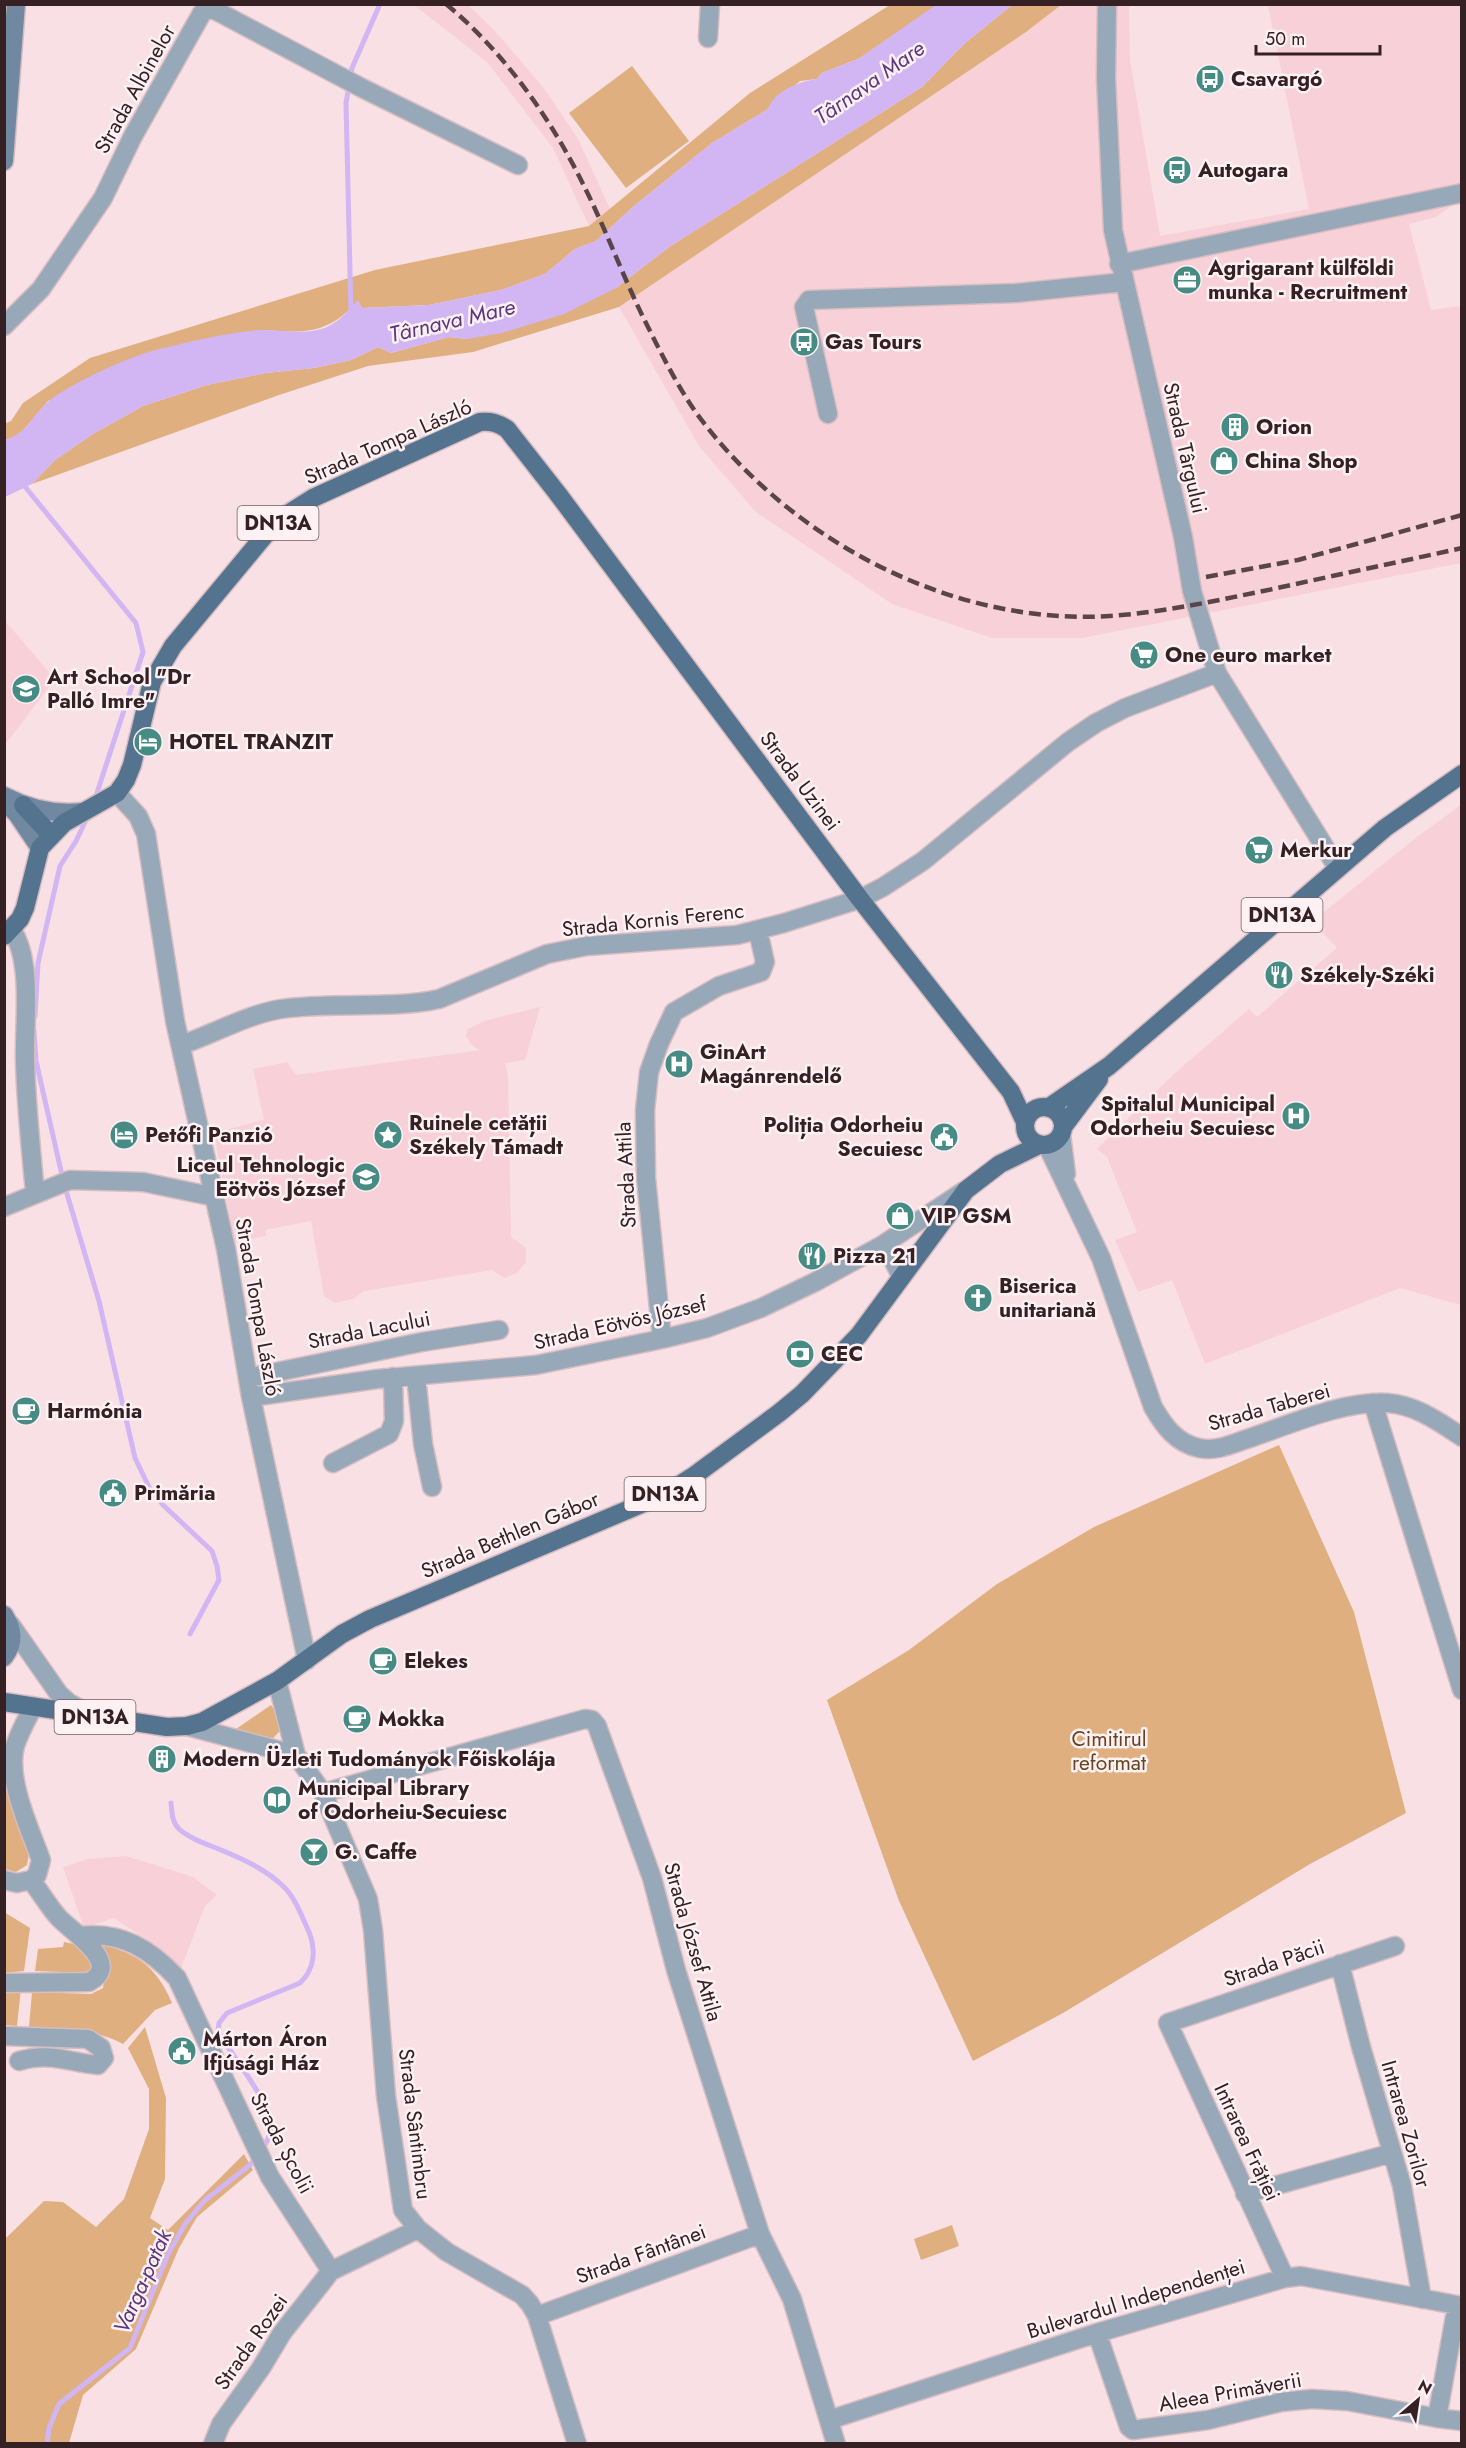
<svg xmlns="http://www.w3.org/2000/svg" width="1466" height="2448" font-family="Jost,sans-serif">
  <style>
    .built { fill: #f8d0d7 }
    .green { fill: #dfaf7f }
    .water { fill: #d2b5f3 }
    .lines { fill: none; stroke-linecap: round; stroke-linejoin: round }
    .stream { stroke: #d2b5f3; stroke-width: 5 }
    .street-casing { stroke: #d5bdc1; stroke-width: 21 }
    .secondary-casing { stroke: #d5bdc1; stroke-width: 21 }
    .primary-casing { stroke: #d5bdc1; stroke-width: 21 }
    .street { stroke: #97a8b8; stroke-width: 18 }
    .secondary { stroke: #7089a0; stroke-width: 18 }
    .primary { stroke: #54738f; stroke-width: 18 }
    .rail { stroke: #594448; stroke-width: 4.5; stroke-dasharray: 12 6; stroke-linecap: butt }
    .labels { text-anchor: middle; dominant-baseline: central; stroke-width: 5; stroke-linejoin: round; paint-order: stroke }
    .shield { fill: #fdf1f3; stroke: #715f62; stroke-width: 1.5 }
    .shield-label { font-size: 20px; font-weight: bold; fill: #352024 }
    .poi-label { font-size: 21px; font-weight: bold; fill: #352024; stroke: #fdf1f3; text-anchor: start }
    .street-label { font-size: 21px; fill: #352024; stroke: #fdf1f3 }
    .park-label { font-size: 21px; fill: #68441e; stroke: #fdf1f3 }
    .water-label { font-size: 22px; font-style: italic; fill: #5c3780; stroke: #fdf1f3 }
  </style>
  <rect width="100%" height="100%" fill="#f8e0e4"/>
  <path class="built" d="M414,5H468L494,30L543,87L577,137L610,209L589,226L553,148L487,62Z
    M1061,5H1129L1130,60L1160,236L1309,209L1268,5H1461V201L1455,203L1436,217L1409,224L1431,310L1461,306V563L1082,638H992L892,604L756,512L699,446L619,307L1026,32Z
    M5,621L55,679L5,745H4Z
    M1461,805V1305L1400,1288L1205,1364L1172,1280L1138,1292L1115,1240L1137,1232L1107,1157L1097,1149L1173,1075L1249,1009L1257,1017L1337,948L1313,921L1417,837Z
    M540,1007L525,1060L505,1063L508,1076L511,1237L526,1248V1262L517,1273L504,1278L492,1270L364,1291L353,1299L335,1303L324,1296L311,1221L265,1230L266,1236L234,1242L214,1133L264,1120L253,1069L287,1062L296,1075L481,1050L474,1047L470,1043L466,1036L468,1029L484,1021Z
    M126,1856L193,1877L217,1895L205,1906L181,1968L157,1946L114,1918L84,1928L63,1867L88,1859Z"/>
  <path class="green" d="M890,5H937L860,58L822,73L817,79L800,81L768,109L712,143L634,206L596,241L575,249L545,274L501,290L429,305L362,308L358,301C327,335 305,333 261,330L48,401L19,435L5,440L4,424L11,421L23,403L90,358L375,270L589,226L750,93Z
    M1012,5H1061L1026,32L619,307L473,352L368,366L279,395L32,484L55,460L93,434L143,406L207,385L266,373L314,368L351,360L378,347L391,353L449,337L467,339L616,288L669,247L922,87L964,44Z
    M632,66L689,141L626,188L569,113Z
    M1279,1445L1354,1612L1406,1813L1310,1864L1063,2013L973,2061L899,1901L827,1700L909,1650L997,1584L1094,1527Z
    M271,1705L278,1715L282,1729L272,1739L236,1729Z
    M4,1779L29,1853L27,1865L16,1872L5,1869Z
    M4,1912L30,1928L24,1971L5,1973Z
    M64,1942L80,1945L92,1962L90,1971L87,1973L35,1971L38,1949L63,1947Z
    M93,1942C134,1952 155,1963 172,2003L155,2010L123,2044C94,2028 62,2030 29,2027L32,1992L91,1994L103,1988L106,1970Z
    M21,1988L17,2026L5,2025V1989Z
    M145,2027L166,2098L165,2179L150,2218L168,2230L244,2154L253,2170L197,2217L179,2248L136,2349L83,2395L69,2443H5V2239L44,2201L63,2202L96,2227L124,2199L149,2129V2089L128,2048Z
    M952,2225L959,2246L921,2260L914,2239Z"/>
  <path class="water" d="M937,4L1012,5L964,44L922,87L669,247L616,288L564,314L502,333L467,339L449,337L391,353L378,347L351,360L314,368L266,373L207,385L143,406L93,434L55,460L32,484L5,497V440C29,432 30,417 48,402C70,383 131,356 159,349C192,341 225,333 258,330C280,329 306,336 327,327C340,321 348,311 358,300L362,308L429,305L501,290L545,274L575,249L596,241L634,206L712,143L768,109C774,91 800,81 817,79L822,73L860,58Z"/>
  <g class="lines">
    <path class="stream" d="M351,314L346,103L352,68L380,4
      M22,483L136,623L143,652L95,799
      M35,1016L38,963L60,866L76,841L88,816
      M34,1031L36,1061L64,1184L99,1301L135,1458L149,1487L163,1505L212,1551L217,1566L219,1580L190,1634
      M171,1803C172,1813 172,1822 179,1829C190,1839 207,1844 221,1850C243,1859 267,1870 284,1887C296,1899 302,1917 309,1932C316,1950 315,1969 300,1983L227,2013L219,2023L218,2031C233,2058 265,2094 270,2122C272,2132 268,2141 262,2149
      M47,2444L49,2428L59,2404L130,2348L168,2254L185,2224L204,2201L251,2164L257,2156"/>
    <g class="street-casing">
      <path id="street" d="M1107,4L1106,78L1113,230L1183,537L1192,591L1217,673L1337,867
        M708,38L710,4
        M1119,264L1462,193
        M4,326L41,289L103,198L133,136L202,13L211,8L362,88L518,165
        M828,414L804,307L809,300L1016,293L1124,282
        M117,793L138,816L146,834L175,1021L226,1249L251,1397L307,1660
        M12,930C33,963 24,1022 25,1060C26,1104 31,1149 35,1193
        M181,1045C213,1034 249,1014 281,1009C334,1001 387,1010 439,999L547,954L587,946L737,935L784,923L860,899L883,887L923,861L1068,742L1096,723L1125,708L1217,673
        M1061,1134L1066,1174
        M1047,1145L1101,1258L1153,1407C1164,1426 1176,1443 1199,1448C1215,1452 1232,1444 1247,1439C1289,1425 1344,1400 1388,1403C1416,1405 1439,1422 1462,1437
        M4,1207L70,1180L143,1182L215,1197
        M881,1246L889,1252L901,1276
        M662,1339L646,1178L645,1110L649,1072L659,1044L674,1012L719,986L761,972L765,962L758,931
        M416,1376L423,1444L432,1487
        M248,1378L422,1342L499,1330
        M251,1397L377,1379L536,1365L662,1339L707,1328L761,1308L815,1282L881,1246L964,1191
        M1373,1403L1462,1690
        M333,1463L389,1434L394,1421L393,1377
        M10,1624L59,1694L69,1703L89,1714
        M277,1681L296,1755L323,1793L368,1899L373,1930L386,2096L403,2210L418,2229L447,2252L522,2295L530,2304L537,2316L577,2444
        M187,1726L296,1755
        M323,1793L585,1719L592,1720L597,1726L652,1878L676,1970L760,2234L792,2299L836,2444
        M4,1880L17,1883L31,1880L37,1875L41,1860C30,1829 6,1779 15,1746C19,1733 27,1719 33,1707
        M81,1936C121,1931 150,1949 177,1978L270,2177L331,2271L418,2229
        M1340,1964L1361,2047L1402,2186L1422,2299
        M4,1983L89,1982C124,1964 71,1931 59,1918C49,1907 41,1893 31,1880
        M4,2036L88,2039L101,2048L104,2058L98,2065C67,2062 52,2052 19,2061
        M1245,2194L1392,2153
        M1285,2278L1168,2023L1395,1946
        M1457,2305L1437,2418L1462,2421
        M537,2316L760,2234
        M1097,2333L1129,2427L1133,2430L1208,2420L1281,2402L1312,2399L1347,2401L1437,2418
        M829,2420L1097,2333L1285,2278L1301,2276L1462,2306
        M213,2444L221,2424L261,2368L282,2333L331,2271"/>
    </g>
    <g class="secondary-casing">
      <path id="secondary" d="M4,161L16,4
        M4,796C29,809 54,815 82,812
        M4,801L17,814L40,848
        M4,1615C13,1630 15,1642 4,1657"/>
    </g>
    <g class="primary-casing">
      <path id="primary" d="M23,805L51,835
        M4,936L20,919L25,908L40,848L64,823L117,793L126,780L132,765L152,682L173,646L265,535L286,515L313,498L480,422C491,421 498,423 507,429L558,494L860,899L1011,1092L1025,1122
        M1025 1126a19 19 0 1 1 38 0a19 19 0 1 1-38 0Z
        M1048,1108L1109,1066L1385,828L1462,774
        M1063,1127L1099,1079
        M4,1702L167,1727L187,1726L202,1722L277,1681L342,1634L370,1619L665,1494L695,1475L779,1413L802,1394L859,1335L966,1190L1000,1164L1039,1145"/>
    </g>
    <use href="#street" class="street"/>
    <use href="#secondary" class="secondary"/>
    <use href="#primary" class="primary"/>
    <path class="rail" d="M446,4C505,53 552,120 585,188C608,234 625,282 648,327C663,357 678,387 697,414C790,540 951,626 1110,616C1166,612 1219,600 1273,589C1336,575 1399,562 1462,548
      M1206,577L1298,560L1462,515"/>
  </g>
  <defs>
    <g id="bus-disc" transform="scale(1.5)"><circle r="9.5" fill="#468c84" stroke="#fdf1f3"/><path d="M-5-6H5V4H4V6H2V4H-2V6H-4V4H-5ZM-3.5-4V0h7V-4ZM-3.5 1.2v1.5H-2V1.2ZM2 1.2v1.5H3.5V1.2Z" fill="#fff"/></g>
    <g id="office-disc" transform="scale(1.5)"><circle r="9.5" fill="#468c84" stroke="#fdf1f3"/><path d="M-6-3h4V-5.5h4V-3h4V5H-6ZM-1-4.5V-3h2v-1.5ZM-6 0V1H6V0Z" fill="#fff"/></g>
    <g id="building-disc" transform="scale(1.5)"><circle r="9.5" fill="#468c84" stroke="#fdf1f3"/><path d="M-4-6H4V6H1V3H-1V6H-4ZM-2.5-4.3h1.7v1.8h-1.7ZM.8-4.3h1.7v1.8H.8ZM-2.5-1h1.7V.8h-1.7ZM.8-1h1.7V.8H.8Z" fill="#fff"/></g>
    <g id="shop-disc" transform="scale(1.5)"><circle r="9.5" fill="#468c84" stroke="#fdf1f3"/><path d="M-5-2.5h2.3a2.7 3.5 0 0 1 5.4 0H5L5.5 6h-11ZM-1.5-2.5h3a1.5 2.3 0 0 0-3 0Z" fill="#fff"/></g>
    <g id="supermarket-disc" transform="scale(1.5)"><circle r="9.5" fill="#468c84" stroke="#fdf1f3"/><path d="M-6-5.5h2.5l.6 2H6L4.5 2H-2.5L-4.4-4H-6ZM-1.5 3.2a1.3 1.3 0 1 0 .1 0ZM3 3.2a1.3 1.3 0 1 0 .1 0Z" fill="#fff"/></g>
    <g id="school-disc" transform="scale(1.5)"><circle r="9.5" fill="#468c84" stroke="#fdf1f3"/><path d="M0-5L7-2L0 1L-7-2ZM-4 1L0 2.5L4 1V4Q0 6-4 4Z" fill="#fff"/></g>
    <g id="hotel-disc" transform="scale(1.5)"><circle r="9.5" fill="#468c84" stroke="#fdf1f3"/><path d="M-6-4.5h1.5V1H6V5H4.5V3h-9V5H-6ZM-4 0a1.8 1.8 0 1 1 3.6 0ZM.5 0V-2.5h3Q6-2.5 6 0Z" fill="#fff"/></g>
    <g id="restaurant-disc" transform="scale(1.5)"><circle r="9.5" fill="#468c84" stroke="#fdf1f3"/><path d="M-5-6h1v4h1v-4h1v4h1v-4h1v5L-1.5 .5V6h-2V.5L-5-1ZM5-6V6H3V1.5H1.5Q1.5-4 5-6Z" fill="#fff"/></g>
    <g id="hospital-disc" transform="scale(1.5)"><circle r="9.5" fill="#468c84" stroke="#fdf1f3"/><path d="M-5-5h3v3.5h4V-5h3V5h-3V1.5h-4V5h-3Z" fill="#fff"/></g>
    <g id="sight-disc" transform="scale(1.5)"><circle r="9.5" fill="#468c84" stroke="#fdf1f3"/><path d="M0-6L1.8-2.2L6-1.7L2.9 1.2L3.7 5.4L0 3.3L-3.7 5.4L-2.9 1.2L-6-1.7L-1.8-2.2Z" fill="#fff"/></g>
    <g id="civic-disc" transform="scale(1.5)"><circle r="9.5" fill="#468c84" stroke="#fdf1f3"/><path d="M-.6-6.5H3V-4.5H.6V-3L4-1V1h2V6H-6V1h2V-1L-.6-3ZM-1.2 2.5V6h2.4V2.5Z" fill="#fff"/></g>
    <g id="church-disc" transform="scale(1.5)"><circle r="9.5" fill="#468c84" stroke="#fdf1f3"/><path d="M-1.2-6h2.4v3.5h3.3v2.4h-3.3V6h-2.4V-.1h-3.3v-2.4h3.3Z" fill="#fff"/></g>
    <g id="bank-disc" transform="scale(1.5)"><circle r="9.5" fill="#468c84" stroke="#fdf1f3"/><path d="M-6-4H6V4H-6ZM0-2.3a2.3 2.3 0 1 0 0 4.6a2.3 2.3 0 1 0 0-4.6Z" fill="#fff"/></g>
    <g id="cafe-disc" transform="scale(1.5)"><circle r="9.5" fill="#468c84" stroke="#fdf1f3"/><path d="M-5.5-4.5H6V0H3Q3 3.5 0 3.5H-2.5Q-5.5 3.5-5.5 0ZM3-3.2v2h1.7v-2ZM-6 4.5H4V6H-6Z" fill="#fff"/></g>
    <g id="library-disc" transform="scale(1.5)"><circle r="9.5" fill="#468c84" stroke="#fdf1f3"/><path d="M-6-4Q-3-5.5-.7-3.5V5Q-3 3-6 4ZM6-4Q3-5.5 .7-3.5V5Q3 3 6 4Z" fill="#fff"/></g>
    <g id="bar-disc" transform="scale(1.5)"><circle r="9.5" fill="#468c84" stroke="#fdf1f3"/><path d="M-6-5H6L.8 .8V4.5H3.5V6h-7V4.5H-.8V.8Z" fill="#fff"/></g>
  </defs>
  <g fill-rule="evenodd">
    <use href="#bus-disc" x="1210" y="79"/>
    <use href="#bus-disc" x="1177" y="170"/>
    <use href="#office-disc" x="1187" y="280"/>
    <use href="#bus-disc" x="804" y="342"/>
    <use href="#building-disc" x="1235" y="427"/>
    <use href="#shop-disc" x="1224" y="461"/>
    <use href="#supermarket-disc" x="1144" y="655"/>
    <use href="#school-disc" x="26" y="689"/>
    <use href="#hotel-disc" x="148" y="742"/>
    <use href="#supermarket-disc" x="1259" y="850"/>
    <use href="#restaurant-disc" x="1279" y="975"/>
    <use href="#hospital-disc" x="679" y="1064"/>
    <use href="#hospital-disc" x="1296" y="1116"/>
    <use href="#hotel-disc" x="124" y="1135"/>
    <use href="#sight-disc" x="388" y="1135"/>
    <use href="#civic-disc" x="944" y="1137"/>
    <use href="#school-disc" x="366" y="1177"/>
    <use href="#shop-disc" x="900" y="1216"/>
    <use href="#restaurant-disc" x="812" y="1256"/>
    <use href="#church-disc" x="978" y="1298"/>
    <use href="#bank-disc" x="800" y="1354"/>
    <use href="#cafe-disc" x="26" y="1411"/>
    <use href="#civic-disc" x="113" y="1493"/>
    <use href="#cafe-disc" x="383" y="1661"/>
    <use href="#cafe-disc" x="357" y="1719"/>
    <use href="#building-disc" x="162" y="1759"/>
    <use href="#library-disc" x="277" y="1800"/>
    <use href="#bar-disc" x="314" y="1852"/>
    <use href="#civic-disc" x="182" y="2051"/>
  </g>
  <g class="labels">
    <g class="shield">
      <rect x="237.5" y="506" width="81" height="34" rx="4.5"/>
      <rect x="1241.5" y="898" width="81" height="34" rx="4.5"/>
      <rect x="624.5" y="1477" width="81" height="34" rx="4.5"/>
      <rect x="54.5" y="1700" width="81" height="34" rx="4.5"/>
    </g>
    <g class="shield-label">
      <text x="278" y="523">DN13A</text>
      <text x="1282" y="915">DN13A</text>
      <text x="665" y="1494">DN13A</text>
      <text x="95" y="1717">DN13A</text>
    </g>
    <g class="poi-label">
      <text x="1231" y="79">Csavargó</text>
      <text x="1198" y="170">Autogara</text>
      <text x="1208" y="268">Agrigarant külföldi<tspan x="1208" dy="24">munka - Recruitment</tspan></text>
      <text x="825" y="342">Gas Tours</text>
      <text x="1256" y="427">Orion</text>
      <text x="1245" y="461">China Shop</text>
      <text x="1165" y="655">One euro market</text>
      <text x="47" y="677">Art School "Dr<tspan x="47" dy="24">Palló Imre"</tspan></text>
      <text x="169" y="742">HOTEL TRANZIT</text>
      <text x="1280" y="850">Merkur</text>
      <text x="1300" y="975">Székely-Széki</text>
      <text x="700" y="1052">GinArt<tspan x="700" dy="24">Magánrendelő</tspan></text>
      <text x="1275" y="1104" text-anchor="end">Spitalul Municipal<tspan x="1275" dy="24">Odorheiu Secuiesc</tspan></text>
      <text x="409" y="1123">Ruinele cetății<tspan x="409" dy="24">Székely Támadt</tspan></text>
      <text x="923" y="1125" text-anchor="end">Poliția Odorheiu<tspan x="923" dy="24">Secuiesc</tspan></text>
      <text x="145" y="1135">Petőfi Panzió</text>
      <text x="345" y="1165" text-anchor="end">Liceul Tehnologic<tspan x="345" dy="24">Eötvös József</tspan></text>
      <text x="921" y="1216">VIP GSM</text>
      <text x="833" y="1256">Pizza 21</text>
      <text x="999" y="1286">Biserica<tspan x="999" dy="24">unitariană</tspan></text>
      <text x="821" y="1354">CEC</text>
      <text x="47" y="1411">Harmónia</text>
      <text x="134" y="1493">Primăria</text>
      <text x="404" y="1661">Elekes</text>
      <text x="378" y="1719">Mokka</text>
      <text x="183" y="1759">Modern Üzleti Tudományok Főiskolája</text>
      <text x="298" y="1788">Municipal Library<tspan x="298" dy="24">of Odorheiu-Secuiesc</tspan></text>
      <text x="335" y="1852">G. Caffe</text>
      <text x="203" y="2039">Márton Áron<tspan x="203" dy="24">Ifjúsági Ház</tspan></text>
    </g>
    <g class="street-label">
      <text transform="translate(135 89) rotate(-61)">Strada Albinelor</text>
      <text transform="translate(388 442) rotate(-24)">Strada Tompa László</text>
      <text transform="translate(1185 448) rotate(77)">Strada Târgului</text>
      <text transform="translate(800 781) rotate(53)">Strada Uzinei</text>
      <text transform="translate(653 920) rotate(-6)">Strada Kornis Ferenc</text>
      <text transform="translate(626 1175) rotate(-93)">Strada Attila</text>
      <text transform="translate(258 1307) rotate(80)">Strada Tompa László</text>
      <text transform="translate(620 1323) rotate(-13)">Strada Eötvös József</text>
      <text transform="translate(369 1330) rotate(-11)">Strada Lacului</text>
      <text transform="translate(1269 1407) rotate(-16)">Strada Taberei</text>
      <text transform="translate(510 1535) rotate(-23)">Strada Bethlen Gábor</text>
      <text transform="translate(693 1942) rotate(74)">Strada József Attila</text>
      <text transform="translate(1274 1963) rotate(-19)">Strada Păcii</text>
      <text transform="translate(415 2124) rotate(83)">Strada Sântimbru</text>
      <text transform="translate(1406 2124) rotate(74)">Intrarea Zorilor</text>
      <text transform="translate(1247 2142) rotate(65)">Intrarea Frăției</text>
      <text transform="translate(282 2143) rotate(62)">Strada Școlii</text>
      <text transform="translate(641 2254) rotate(-20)">Strada Fântânei</text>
      <text transform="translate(1136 2299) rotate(-17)">Bulevardul Independenței</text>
      <text transform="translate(251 2342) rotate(-55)">Strada Rozei</text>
      <text transform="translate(1230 2392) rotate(-10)">Aleea Primăverii</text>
    </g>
    <g class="park-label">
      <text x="1109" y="1739">Cimitirul<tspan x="1109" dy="24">reformat</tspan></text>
    </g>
    <g class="water-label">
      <text transform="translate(869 82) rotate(-35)">Târnava Mare</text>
      <text transform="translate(452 320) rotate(-13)">Târnava Mare</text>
      <text transform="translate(142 2281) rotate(-66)">Varga-patak</text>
    </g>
  </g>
  <rect width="1466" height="2448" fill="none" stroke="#352024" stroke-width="12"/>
  <g transform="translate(1418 2400) rotate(29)" stroke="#fdf1f3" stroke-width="4.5" paint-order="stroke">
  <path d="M0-4.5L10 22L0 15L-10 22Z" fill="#352024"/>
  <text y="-9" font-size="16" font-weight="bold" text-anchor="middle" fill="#352024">N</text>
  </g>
  <path d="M1256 45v9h124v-9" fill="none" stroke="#352024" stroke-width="3"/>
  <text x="1265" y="45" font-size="18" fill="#352024" stroke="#fdf1f3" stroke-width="4.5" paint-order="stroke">50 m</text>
</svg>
